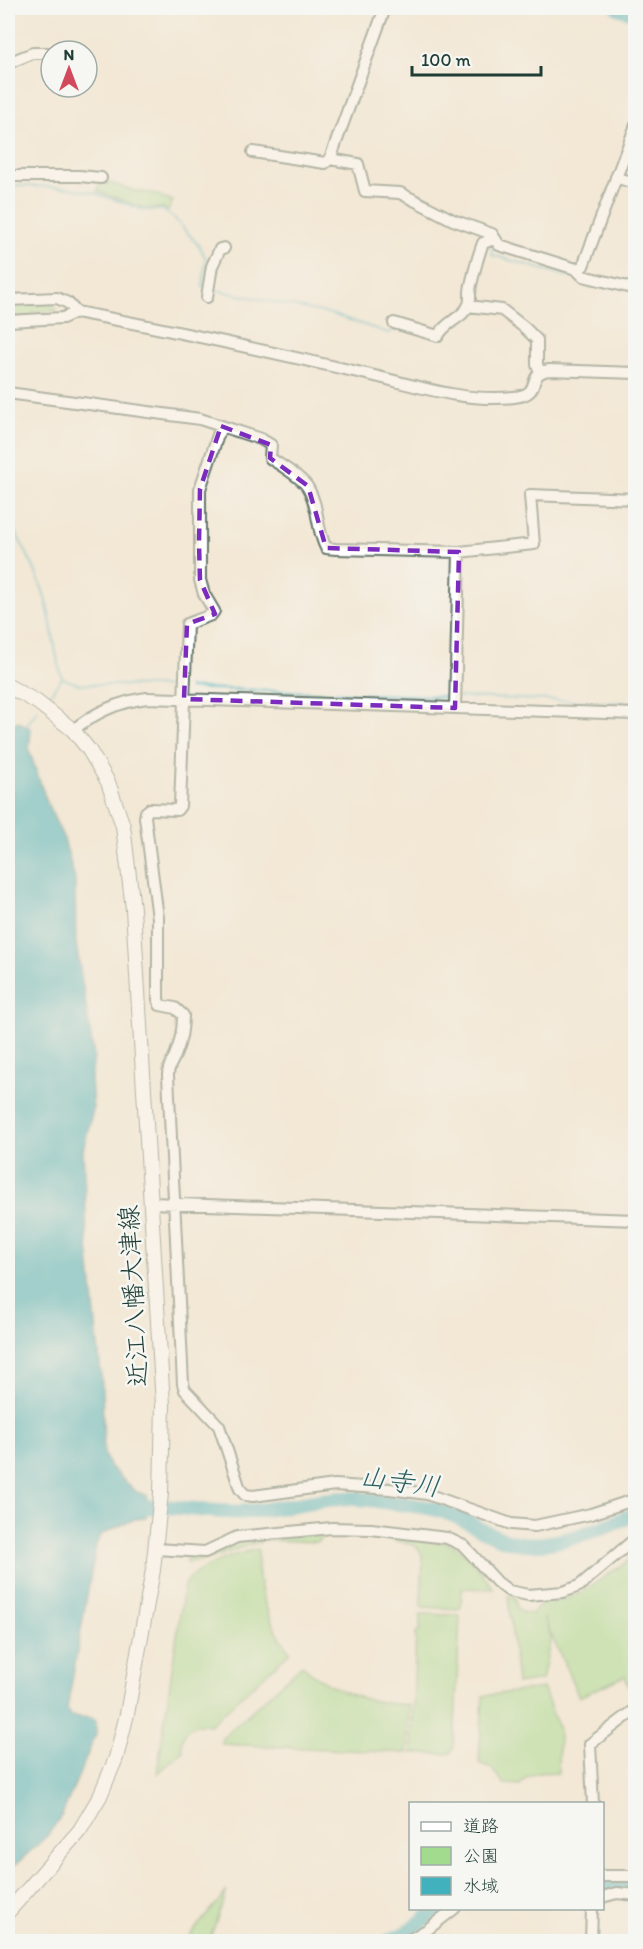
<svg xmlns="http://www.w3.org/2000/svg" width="643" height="1949" font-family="Itim,'Klee One',sans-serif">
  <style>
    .green { fill: #a3db8e; stroke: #618c61; stroke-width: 1.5 }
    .water { fill: #42b1be; stroke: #307779; stroke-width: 1.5 }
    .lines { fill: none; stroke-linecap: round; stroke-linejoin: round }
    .stream { stroke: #42b1be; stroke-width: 2 }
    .river { stroke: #42b1be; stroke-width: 15 }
    .minor-casing { stroke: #69796d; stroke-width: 14 }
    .major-casing { stroke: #69796d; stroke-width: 16 }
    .minor { stroke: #fff; stroke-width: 10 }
    .major { stroke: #fff; stroke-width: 14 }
    .marked { fill: none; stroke: #7b2cbf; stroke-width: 4.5; stroke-dasharray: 12 8; stroke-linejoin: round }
    .labels { text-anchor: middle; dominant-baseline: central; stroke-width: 5; stroke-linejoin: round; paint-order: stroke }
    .street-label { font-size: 26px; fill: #1f3d34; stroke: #f6f6f2 }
    .water-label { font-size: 27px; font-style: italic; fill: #2a605d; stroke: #f6f6f2 }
  </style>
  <rect width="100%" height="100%" fill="#f6f6f2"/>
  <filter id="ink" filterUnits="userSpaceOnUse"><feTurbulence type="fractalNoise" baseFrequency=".0167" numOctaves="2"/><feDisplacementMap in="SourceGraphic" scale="12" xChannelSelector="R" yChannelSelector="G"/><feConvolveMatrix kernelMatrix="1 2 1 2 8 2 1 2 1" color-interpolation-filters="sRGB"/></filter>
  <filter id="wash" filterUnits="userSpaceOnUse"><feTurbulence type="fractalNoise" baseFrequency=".008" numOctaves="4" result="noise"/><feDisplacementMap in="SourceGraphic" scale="24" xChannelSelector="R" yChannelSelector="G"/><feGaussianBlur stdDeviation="1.35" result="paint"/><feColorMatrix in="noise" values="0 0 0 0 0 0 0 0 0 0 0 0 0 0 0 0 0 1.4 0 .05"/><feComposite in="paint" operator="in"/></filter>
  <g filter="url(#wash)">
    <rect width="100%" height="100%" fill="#f3e8d6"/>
    <path class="green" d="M101,180L135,191L152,193L173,201L168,211L163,208L145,209L97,191Z
      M46,304L56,307V311L34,312L29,317H10L8,314L10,306Z
      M320,1533H359L448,1543C469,1552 480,1571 494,1589L462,1588L461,1607L458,1609L422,1607L421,1605L423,1558C416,1536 401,1547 388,1538L325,1535L317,1542L260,1540V1543C234,1546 212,1563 186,1562L187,1557H206L239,1541Z
      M258,1549C256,1588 267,1621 290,1652L210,1725C192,1721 178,1733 183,1751L157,1774L184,1586C193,1567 238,1553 258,1549Z
      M635,1556V1692L632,1695L625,1676L579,1697L543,1616L551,1637L542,1680L517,1684L508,1596L515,1597L517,1608L521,1612L532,1614L541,1604L568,1598L581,1593Z
      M420,1614L459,1615L460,1616L454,1747L451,1753L447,1754L411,1753L416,1632L420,1630Z
      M302,1665C333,1693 368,1703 409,1705L407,1753L222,1744V1738Z
      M543,1688L559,1730L558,1774C544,1771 529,1772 520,1785L504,1784L491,1768L479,1763L483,1696Z
      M227,1891L209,1941H185Z"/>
    <path class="water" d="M18,721L31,729L29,750L48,805L64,839L75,879L76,943L94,1057L91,1078L93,1110L83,1150L87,1235L102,1385L104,1454L110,1467L132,1488L137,1492L147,1495L146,1518L135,1519L100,1535L96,1545L67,1709L70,1716L92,1718L96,1721V1734L62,1815L47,1836L14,1866L8,1868V728Z"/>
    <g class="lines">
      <path class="stream" d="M8,185L69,188L95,193L144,210H163L174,218L200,247L206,259L203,287H205
        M487,246H492V255L580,280
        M211,289L331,314L388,333L396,329
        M475,292L478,277
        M8,518C22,545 38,571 46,601C53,627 54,653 62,678
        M62,678L78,684L180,687
        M189,688L453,697
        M458,697L636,703
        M44,702L62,678
        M26,726L38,709"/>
      <path class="river" d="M618,8L636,14
        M128,1509C165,1502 203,1513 241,1512C272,1511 304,1501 335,1499C352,1497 369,1499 385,1502C407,1505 431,1506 452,1515C473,1523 491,1538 514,1542C553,1551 600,1528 636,1514
        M602,1886L616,1885L636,1886
        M386,1942L407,1933L438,1908"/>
    </g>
  </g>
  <g filter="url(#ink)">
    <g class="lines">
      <g class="minor-casing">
        <path id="minor" d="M8,63L33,53H51
          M253,152L325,163L330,159L358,164L365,191L400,193L453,220L492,234L499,245L576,269L583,266L636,125
          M330,159L385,8
          M8,176H79L101,178
          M616,177L636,184
          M576,269L583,276L636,289
          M207,297L212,266L220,249L224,248
          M8,300L57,298L68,303L76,312C172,330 267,351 362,373C412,384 462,403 514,397C545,394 524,374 549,370L636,373
          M468,306L502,310L525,328L537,340V365L540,371
          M8,321L63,318L76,312
          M394,323L438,336C445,322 463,318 469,305C471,299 469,292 471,285C474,272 478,256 483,243L494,239
          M8,393L200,419L261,439L271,445L270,458C280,465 303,478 308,488C319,506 316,529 326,548L336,549L459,552L534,544L530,495L636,499
          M221,426L200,489V580L204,594L214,611L211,615L187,624L180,806L177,810L150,809L146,812L145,817L158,918V999L160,1005L175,1008L183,1015C183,1027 181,1041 176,1053C173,1062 168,1065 168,1075L183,1384L185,1390L219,1426L240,1489L245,1495L253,1496L335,1485L390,1489L427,1494L511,1524L535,1526L591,1514L636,1499
          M455,708L459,552
          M73,730C96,712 118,702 147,698L636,714
          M151,1203L636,1220
          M156,1549L205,1552L237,1537L332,1528L371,1529L447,1538L464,1546L497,1582L509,1591L528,1595L563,1592L579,1586L636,1538
          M593,1804L590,1744L636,1709
          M602,1876H636
          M602,1897L617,1893L636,1895
          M406,1942L428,1929L455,1908
          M591,1942L592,1908"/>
      </g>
      <g class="major-casing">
        <path id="major" d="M8,686L37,702L73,730L89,750L108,782L123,826L133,909L163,1405L161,1493L153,1570L127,1714L116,1758L100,1796L80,1830L8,1912"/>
      </g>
      <use href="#minor" class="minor"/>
      <use href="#major" class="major"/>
    </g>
  </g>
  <path d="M0 0H643V1949H0ZM221,426L271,445L270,458L308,486L326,548L459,552L455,708L184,699L187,624L215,614L200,580L199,543L200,489Z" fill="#f3e8d6" fill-opacity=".55" fill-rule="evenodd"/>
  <path class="marked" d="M221,426L271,445L270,458L308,486L326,548L459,552L455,708L184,699L187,624L215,614L200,580L199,543L200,489Z"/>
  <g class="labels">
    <g class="street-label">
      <text transform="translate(133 1296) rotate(-93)">近江八幡大津線</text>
    </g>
    <g class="water-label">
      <text transform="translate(400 1481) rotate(8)">山寺川</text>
    </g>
  </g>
  <rect width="643" height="1949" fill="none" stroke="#f6f6f2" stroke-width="30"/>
  <rect x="409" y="1802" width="195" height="108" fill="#f6f6f2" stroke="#a0aca6" stroke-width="1.5"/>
  <rect x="421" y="1822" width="30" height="9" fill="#ffffff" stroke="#a0aca6" stroke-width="1.5"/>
  <text x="463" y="1832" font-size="18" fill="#1f3d34">道路</text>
  <rect x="421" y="1847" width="30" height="18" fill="#a3db8e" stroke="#a0aca6" stroke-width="1.5"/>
  <text x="463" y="1862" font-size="18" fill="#1f3d34">公園</text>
  <rect x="421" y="1877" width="30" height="18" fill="#42b1be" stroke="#a0aca6" stroke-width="1.5"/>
  <text x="463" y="1892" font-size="18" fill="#1f3d34">水域</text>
  <g transform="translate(69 69)"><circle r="28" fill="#f6f6f2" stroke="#a0aca6" stroke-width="1.5"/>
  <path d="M0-4.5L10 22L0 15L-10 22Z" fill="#d1495b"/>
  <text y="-9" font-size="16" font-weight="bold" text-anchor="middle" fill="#1f3d34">N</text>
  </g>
  <path d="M412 66v9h129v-9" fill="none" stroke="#1f3d34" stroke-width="3"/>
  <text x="421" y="66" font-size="18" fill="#1f3d34" stroke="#f6f6f2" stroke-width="4.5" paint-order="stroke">100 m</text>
</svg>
